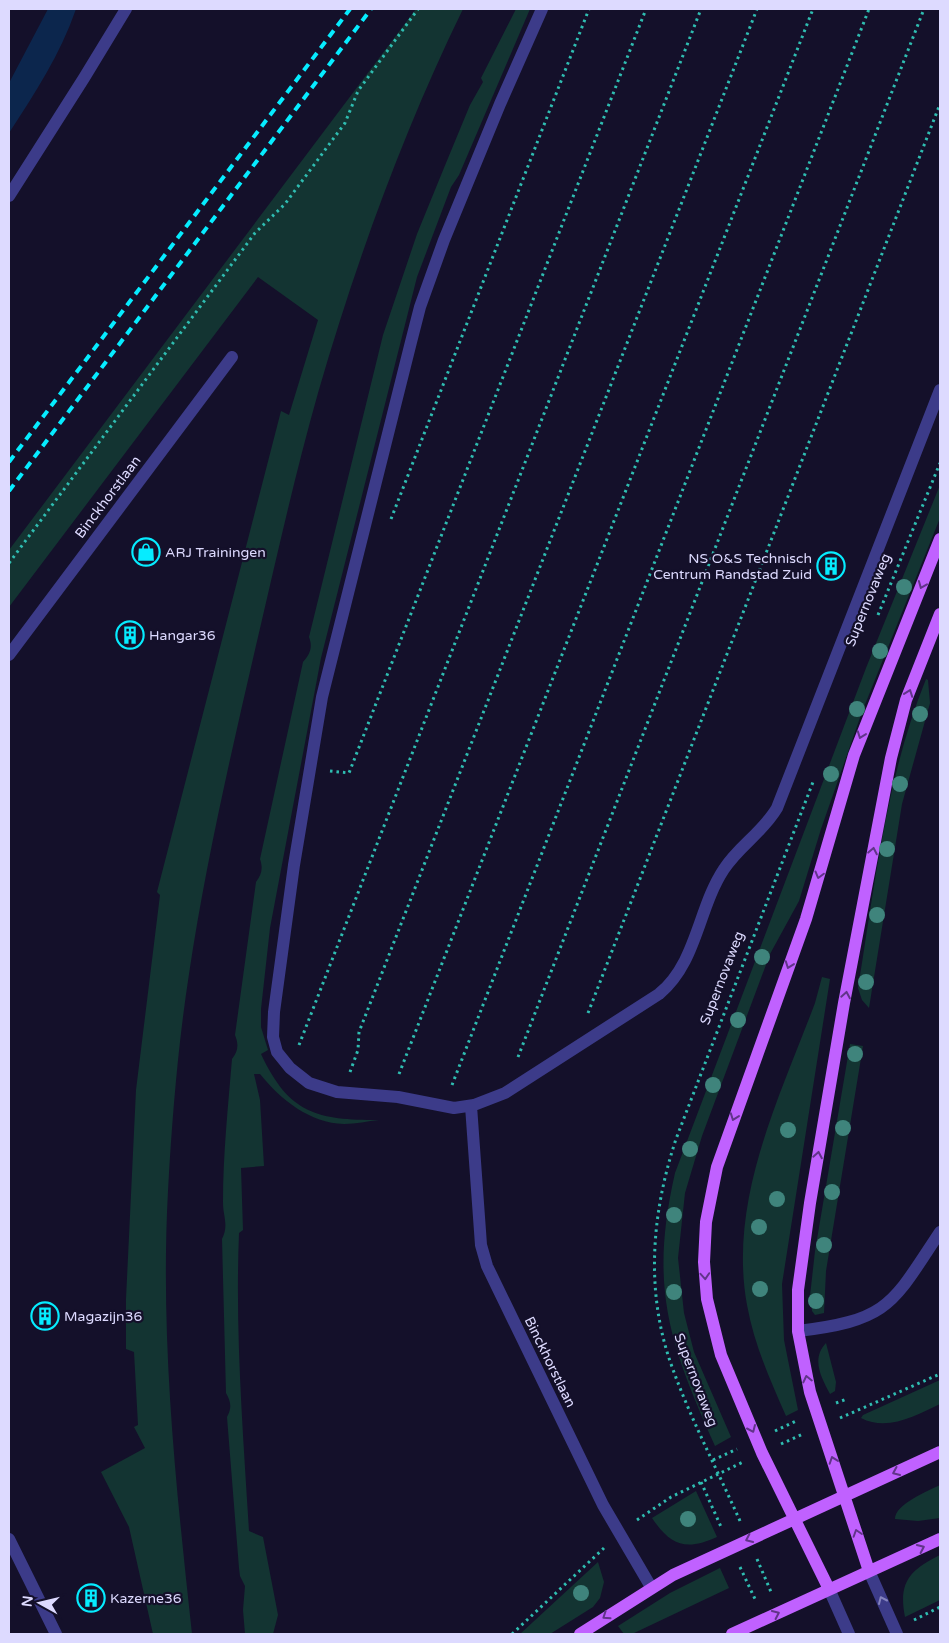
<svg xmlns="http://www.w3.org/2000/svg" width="949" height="1643" font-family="'Varela Round',sans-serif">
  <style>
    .green { fill: #133432 }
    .water { fill: #0c264d }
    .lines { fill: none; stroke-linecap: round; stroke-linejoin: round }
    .path { stroke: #2fbdb1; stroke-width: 3; stroke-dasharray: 2.5 4; stroke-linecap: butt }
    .minor { stroke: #3c3b89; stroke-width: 12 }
    .major { stroke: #c061ff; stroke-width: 12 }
    .rail { stroke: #06ecff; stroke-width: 4; stroke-dasharray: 8 6; stroke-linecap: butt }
    .tree { fill: #3f847c }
    .oneway { stroke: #61348a }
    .oneway2 { stroke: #8483be }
    .labels { text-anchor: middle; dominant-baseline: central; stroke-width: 4.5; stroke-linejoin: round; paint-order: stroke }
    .street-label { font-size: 14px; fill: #dddaff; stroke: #14102a }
    .poi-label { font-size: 14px; fill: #dddaff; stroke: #14102a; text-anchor: start }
  </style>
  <rect width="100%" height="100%" fill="#14102a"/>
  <path class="green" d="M416,9H463C403,132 356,262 318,393C295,474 277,556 258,637C232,749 206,861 189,974C178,1045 172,1119 168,1191C160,1339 176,1487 192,1634H153L129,1527L101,1472L145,1448L134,1427L138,1425L134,1352L126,1349V1299L136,1090L160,895L157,892L281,411L289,415L318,320L258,277L9,607V550Z
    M516,9H530L459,175L451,187L417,277L321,658L270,928L261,1009V1027L268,1050L261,1054C289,1114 317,1120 379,1120C368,1121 356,1124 344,1124C310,1123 281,1100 260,1074H254L260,1100L264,1166L241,1168L243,1230L239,1233C235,1332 243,1432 249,1531L263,1537L278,1615L273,1634H245L243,1610L245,1586L240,1576L239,1568L227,1417C232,1408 231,1402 226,1393L222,1239C229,1225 223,1217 223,1202C223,1155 228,1107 232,1059C238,1051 239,1045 235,1035L256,882C262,874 263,868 260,859L303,662C310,654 313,647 309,637L383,335L417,234L446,163L470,105L483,82L481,78Z
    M940,485V518L862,712L821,829L799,901L770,954L702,1136L685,1193L678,1258L684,1313L694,1352L731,1437L715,1446C669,1343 649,1287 675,1173L866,668Z
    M926,679L928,680L930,703L902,804L869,1008L862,1000L858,988C875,884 886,778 926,679Z
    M822,977L830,979L782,1284L784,1340L798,1410L786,1416C770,1380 754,1344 747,1305C728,1200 779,1099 815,1003Z
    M850,1044L863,1046L826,1271L824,1313L815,1315L812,1311L810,1296L815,1251Z
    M826,1343L836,1382L835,1391L830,1394C821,1377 811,1359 826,1343Z
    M940,1380V1404C916,1415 888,1432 861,1418L863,1415Z
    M940,1485V1518L918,1521L895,1519C895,1504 928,1491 940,1485Z
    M696,1491L717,1537C686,1551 671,1546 652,1518Z
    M940,1555V1600L905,1617C898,1582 910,1570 940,1555Z
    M598,1562L604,1582L600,1598L593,1607L550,1634H520Z
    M720,1568L729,1588L632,1634H624L618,1626L670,1593Z"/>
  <path class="water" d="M48,9H76C60,55 35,93 9,133V83Z"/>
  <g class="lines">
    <path class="path" d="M391,519L589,9
      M9,563L255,233L285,204L345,123L358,91L418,9
      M878,615L940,463
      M330,771L349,773L646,9
      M588,1013L940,104
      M299,1045L701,9
      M518,1057L924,9
      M350,1072L358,1050L359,1032L757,9
      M399,1074L813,9
      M452,1085L869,9
      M836,1403L847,1399
      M840,1418L940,1374
      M775,1431L796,1421
      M781,1444L803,1434
      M713,1460L737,1449
      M701,1482L722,1529
      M637,1520L671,1497L743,1462
      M740,1521C717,1469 690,1418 671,1364C645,1290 652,1212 676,1139L813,782
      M757,1559L771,1592
      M740,1567L755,1599
      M914,1620L940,1607
      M512,1634L604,1548"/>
    <path class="minor" d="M542,9L500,104L444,240L420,307L411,342L322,697L294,865L274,1012L273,1037L277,1052L290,1068L309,1083L337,1092L398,1097L454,1108L474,1105L505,1093L659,994C697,963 698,908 724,869C739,846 763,832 777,808L940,390
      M9,196L84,78L126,9
      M9,655L232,357
      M471,1106L481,1245L487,1266L603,1505L651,1587
      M798,1331C890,1320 892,1304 940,1232
      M9,1539L56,1634
      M869,1571L897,1634
      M829,1589L849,1634"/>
    <path class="major" d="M869,1571L810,1392L798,1331V1290L810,1203L844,1003L891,758L906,700L940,614
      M829,1589L762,1453L721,1355L707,1299L704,1262L706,1222L717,1167L806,919L854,755L940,539
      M580,1634L673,1575L940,1452
      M732,1634L940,1539"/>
    <path class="rail" d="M9,462L350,9
      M9,491L371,9"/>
  </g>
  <g class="tree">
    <circle cx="904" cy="587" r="8"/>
    <circle cx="880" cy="651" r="8"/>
    <circle cx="857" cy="709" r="8"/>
    <circle cx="920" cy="714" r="8"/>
    <circle cx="831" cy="774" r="8"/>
    <circle cx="900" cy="784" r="8"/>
    <circle cx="887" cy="849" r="8"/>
    <circle cx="877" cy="915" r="8"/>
    <circle cx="762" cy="957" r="8"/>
    <circle cx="866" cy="982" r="8"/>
    <circle cx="738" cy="1020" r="8"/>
    <circle cx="855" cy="1054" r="8"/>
    <circle cx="713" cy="1085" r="8"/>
    <circle cx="843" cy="1128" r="8"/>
    <circle cx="788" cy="1130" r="8"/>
    <circle cx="690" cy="1149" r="8"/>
    <circle cx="832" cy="1192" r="8"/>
    <circle cx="777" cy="1199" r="8"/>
    <circle cx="674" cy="1215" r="8"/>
    <circle cx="759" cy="1227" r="8"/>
    <circle cx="824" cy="1245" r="8"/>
    <circle cx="760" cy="1289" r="8"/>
    <circle cx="674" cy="1292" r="8"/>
    <circle cx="816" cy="1301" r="8"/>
    <circle cx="688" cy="1519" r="8"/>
    <circle cx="581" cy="1593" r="8"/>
  </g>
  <defs><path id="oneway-chevron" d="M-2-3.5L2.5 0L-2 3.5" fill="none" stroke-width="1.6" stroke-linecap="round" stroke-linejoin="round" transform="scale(1.25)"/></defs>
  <g class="oneway">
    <use href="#oneway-chevron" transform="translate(922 585) rotate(112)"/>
    <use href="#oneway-chevron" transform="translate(909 693) rotate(-70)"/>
    <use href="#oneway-chevron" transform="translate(861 735) rotate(110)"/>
    <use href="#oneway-chevron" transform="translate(873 851) rotate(-79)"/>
    <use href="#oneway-chevron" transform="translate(819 875) rotate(105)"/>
    <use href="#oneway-chevron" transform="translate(789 965) rotate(110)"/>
    <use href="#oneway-chevron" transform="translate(846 995) rotate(-80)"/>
    <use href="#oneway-chevron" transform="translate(734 1117) rotate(110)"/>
    <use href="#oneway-chevron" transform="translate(818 1155) rotate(-80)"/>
    <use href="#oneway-chevron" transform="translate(705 1276) rotate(86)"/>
    <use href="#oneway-chevron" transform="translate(807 1379) rotate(-103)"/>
    <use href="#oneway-chevron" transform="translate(752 1429) rotate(66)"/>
    <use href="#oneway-chevron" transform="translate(833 1460) rotate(-109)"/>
    <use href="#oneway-chevron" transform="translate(896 1472) rotate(156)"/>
    <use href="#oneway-chevron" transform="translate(857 1533) rotate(-108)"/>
    <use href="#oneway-chevron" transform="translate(749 1539) rotate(155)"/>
    <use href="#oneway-chevron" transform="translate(921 1548) rotate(-25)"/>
    <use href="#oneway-chevron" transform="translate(776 1614) rotate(-25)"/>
    <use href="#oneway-chevron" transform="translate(606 1616) rotate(146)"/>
  </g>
  <use class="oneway2" href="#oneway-chevron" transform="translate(882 1600) rotate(-114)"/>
  <defs>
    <g id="shop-ring" transform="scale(1.4375)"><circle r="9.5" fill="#14102a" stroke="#06ecff" stroke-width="1.5"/><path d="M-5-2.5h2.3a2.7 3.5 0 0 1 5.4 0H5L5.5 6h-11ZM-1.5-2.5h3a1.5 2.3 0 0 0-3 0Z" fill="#06ecff"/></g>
    <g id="building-ring" transform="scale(1.4375)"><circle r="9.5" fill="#14102a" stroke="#06ecff" stroke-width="1.5"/><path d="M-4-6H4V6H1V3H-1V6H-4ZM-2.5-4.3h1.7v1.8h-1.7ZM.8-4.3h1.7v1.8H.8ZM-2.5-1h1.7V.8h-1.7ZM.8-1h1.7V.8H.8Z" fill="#06ecff"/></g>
  </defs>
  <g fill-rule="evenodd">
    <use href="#shop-ring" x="146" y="552"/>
    <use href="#building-ring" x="831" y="566"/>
    <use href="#building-ring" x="130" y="635"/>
    <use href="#building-ring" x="45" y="1316"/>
    <use href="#building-ring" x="91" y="1598"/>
  </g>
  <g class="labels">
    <g class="street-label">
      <text transform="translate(108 497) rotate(-53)">Binckhorstlaan</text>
      <text transform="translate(868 600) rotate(-68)">Supernovaweg</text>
      <text transform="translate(722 978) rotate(-69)">Supernovaweg</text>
      <text transform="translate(550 1362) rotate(64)">Binckhorstlaan</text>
      <text transform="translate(696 1380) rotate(69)">Supernovaweg</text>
    </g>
    <g class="poi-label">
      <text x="165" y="552">ARJ Trainingen</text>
      <text x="812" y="558" text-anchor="end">NS O&amp;S Technisch<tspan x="812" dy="16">Centrum Randstad Zuid</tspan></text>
      <text x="149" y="635">Hangar36</text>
      <text x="64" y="1316">Magazijn36</text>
      <text x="110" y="1598">Kazerne36</text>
    </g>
  </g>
  <rect width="949" height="1643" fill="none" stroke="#dddaff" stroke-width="20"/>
  <g transform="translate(40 1603) rotate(278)" stroke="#14102a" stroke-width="4" paint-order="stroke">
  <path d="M0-4L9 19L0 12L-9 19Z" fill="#dddaff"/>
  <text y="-8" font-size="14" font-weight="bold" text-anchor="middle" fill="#dddaff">N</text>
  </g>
</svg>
